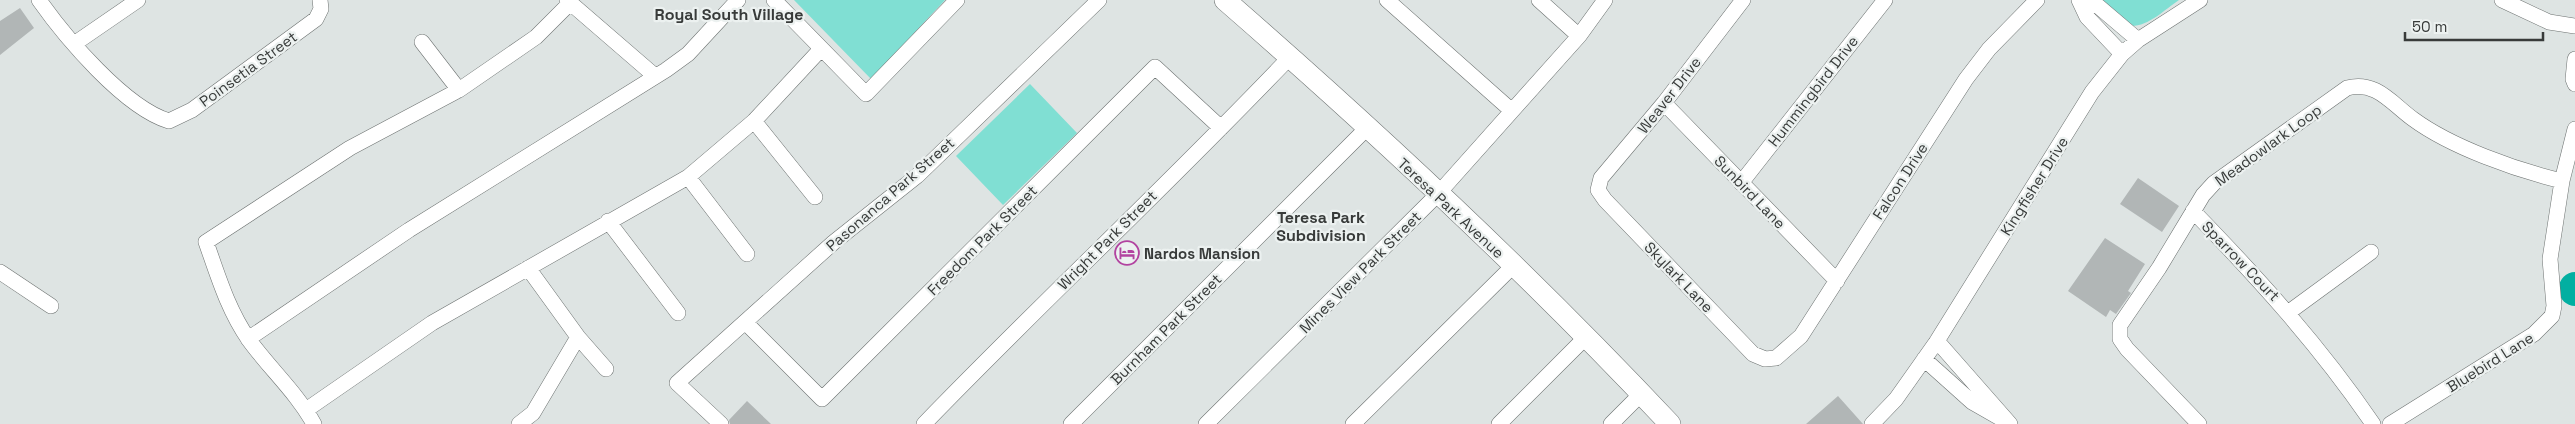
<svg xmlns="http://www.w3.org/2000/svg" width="2575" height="424" font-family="'Space Grotesk',sans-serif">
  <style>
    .green { fill: #80dfd3 }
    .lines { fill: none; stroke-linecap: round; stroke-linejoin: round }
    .river { stroke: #02afa1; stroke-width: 32 }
    .building { fill: #b1b6b6 }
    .street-casing { stroke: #6d7271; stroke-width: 16 }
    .secondary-casing { stroke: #6d7271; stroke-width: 22 }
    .street { stroke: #fff; stroke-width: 15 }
    .secondary { stroke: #fff; stroke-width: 21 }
    .labels { text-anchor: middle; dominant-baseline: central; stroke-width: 4.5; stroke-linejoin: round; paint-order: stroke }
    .street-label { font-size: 15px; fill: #383b3a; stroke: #ecf1f0 }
    .poi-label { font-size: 15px; font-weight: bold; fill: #383b3a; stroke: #ecf1f0; text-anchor: start }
    .neighbourhood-label { font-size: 16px; font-weight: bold; fill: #383b3a; stroke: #ecf1f0 }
  </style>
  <rect width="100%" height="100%" fill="#dee4e3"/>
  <path class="green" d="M794,0H945L871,79Z
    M2095,0H2179C2164,10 2148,27 2130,26Z
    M1030,84L1077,133L1003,205L956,156Z"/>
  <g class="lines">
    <path class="river" d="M2575,288V290"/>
  </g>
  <path class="building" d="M20,8L34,28L0,55V21Z
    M2138,178L2179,206L2162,232L2120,204Z
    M2105,238L2145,264L2128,291L2131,293L2116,314L2110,310L2106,317L2068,291Z
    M1838,396L1863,424H1806Z
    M747,401L771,424H730L729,420Z"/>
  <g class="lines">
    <g class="street-casing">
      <path id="street" d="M39,0C65,37 125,108 169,121L192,110L316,19L321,9L320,0
        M567,0L655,76
        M774,0L866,94L957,0
        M1387,0L1512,111
        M1539,0L1579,36
        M1743,0L1664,103L1601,178L1598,190L1605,200L1753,354L1765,359L1776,358L1801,336L1966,79L1989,49L2037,0
        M2079,0L2087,17L2122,54
        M2082,0L2098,6L2138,40
        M2502,0L2549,22L2575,26
        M422,42L459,90
        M74,44L138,0
        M2575,59L2573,79L2575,84
        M1664,103L1837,281
        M754,121L815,197
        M688,177L747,254
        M1741,183L1885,0
        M2193,211C2258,278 2320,346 2373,424
        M608,221L678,313
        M528,268L578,337L606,369
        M0,272L51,306
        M2289,312L2371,252
        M745,322L822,399L1155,67L1221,128
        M248,339L409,230L666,70L688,54L738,0
        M1937,341L2010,424
        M1924,359L1972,402L2000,418
        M306,410L432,323L688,177L754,121L821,49
        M314,424C297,393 270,369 249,340C228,310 218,276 206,242L350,148L459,90L536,37L570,3
        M519,424L533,413L578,337
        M721,424L677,383L834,242L917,176L1099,0
        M924,424C1044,300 1171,182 1290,57
        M1071,424L1367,128
        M1206,424L1437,195L1579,36L1605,0
        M1353,424L1513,266
        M1499,424L1586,337
        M1611,424L1641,394
        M1872,424L1896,399L1937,341L2092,92L2122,54L2138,40L2200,0
        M2199,424L2127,349L2120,339V325L2159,268L2203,195L2214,183L2347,88C2376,80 2392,104 2413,119C2451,147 2516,170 2562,181
        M2390,424L2534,334L2552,316L2554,306L2550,259L2562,181L2575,129"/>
    </g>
    <g class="secondary-casing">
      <path id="secondary" d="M1225,0C1379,134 1530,275 1670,424"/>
    </g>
    <use href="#street" class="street"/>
    <use href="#secondary" class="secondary"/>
  </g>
  <defs>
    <g id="hotel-ring" transform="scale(1.25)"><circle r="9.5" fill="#ecf1f0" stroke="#b243a0" stroke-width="1.5"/><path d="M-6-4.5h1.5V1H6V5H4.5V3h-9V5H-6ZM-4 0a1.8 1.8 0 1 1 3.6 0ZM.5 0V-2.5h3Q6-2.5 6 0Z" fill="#b243a0"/></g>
  </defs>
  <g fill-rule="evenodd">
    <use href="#hotel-ring" x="1127" y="253"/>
  </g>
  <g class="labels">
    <g class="street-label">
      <text transform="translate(248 69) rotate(-36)">Poinsetia Street</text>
      <text transform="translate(1813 91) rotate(-52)">Hummingbird Drive</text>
      <text transform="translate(1669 95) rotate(-52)">Weaver Drive</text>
      <text transform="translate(2268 145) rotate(-36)">Meadowlark Loop</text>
      <text transform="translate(1900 181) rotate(-57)">Falcon Drive</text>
      <text transform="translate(2034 186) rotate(-58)">Kingfisher Drive</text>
      <text transform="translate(1750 192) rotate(46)">Sunbird Lane</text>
      <text transform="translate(890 194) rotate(-41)">Pasonanca Park Street</text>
      <text transform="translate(1451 208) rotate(43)">Teresa Park Avenue</text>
      <text transform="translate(982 240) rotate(-45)">Freedom Park Street</text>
      <text transform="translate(1107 240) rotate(-45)">Wright Park Street</text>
      <text transform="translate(2241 261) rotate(46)">Sparrow Court</text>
      <text transform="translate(1360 272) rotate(-45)">Mines View Park Street</text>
      <text transform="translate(1679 277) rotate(46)">Skylark Lane</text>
      <text transform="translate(1166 329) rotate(-45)">Burnham Park Street</text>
      <text transform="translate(2490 362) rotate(-32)">Bluebird Lane</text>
    </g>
    <g class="poi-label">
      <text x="1144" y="253">Nardos Mansion</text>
    </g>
    <g class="neighbourhood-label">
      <text x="729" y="14">Royal South Village</text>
      <text x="1321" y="217">Teresa Park<tspan x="1321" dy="18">Subdivision</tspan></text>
    </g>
  </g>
  <path d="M2405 32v8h138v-8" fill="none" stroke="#383b3a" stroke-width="2.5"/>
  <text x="2412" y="32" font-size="15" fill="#383b3a" stroke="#ecf1f0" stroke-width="4" paint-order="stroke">50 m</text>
</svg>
